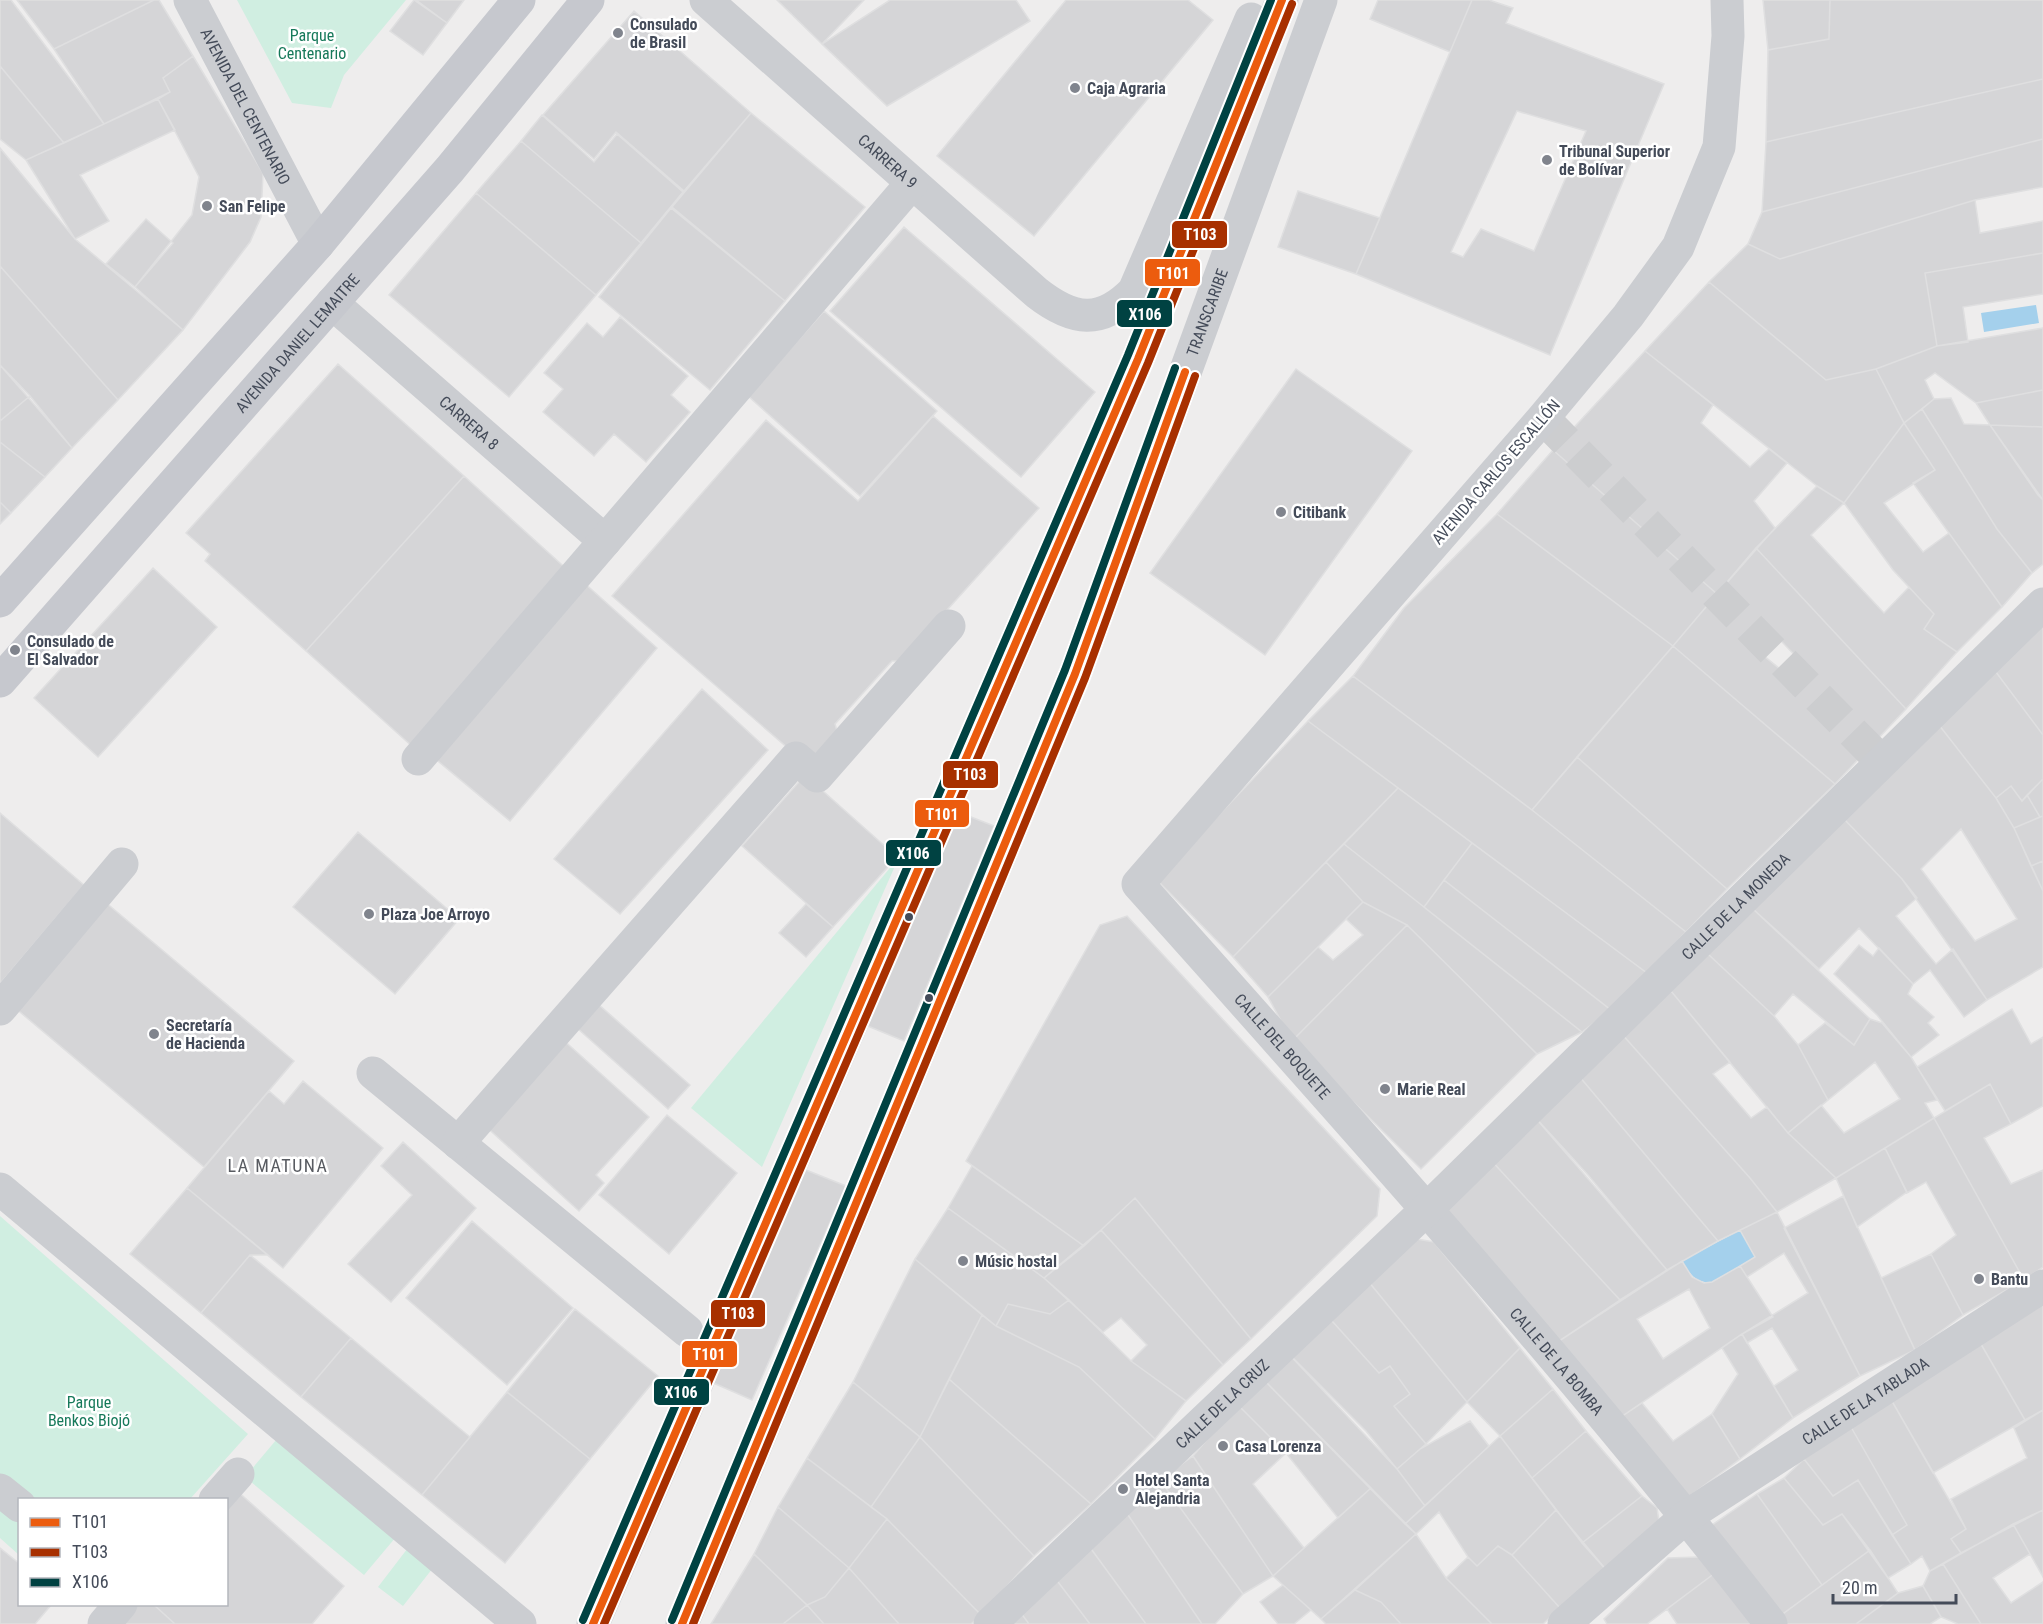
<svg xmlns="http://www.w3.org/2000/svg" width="2043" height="1624" font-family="'Roboto Condensed',sans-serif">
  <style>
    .green { fill: #d0eee1 }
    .water { fill: #a4d0ec }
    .building { fill: #d5d5d7; stroke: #dfdfe0; stroke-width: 1.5; fill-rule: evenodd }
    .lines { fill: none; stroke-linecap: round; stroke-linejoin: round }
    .minor-tunnel { stroke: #cccdcf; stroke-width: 33; stroke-dasharray: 33 16; stroke-linecap: butt }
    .minor { stroke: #cbcdd1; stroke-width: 33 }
    .major { stroke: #c6c8ce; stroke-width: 33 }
    .bus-1-casing { stroke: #fff; stroke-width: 12 }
    .bus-2-casing { stroke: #fff; stroke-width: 12 }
    .bus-3-casing { stroke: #fff; stroke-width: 12 }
    .bus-1 { stroke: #ec5c0e; stroke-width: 8 }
    .bus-2 { stroke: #a83000; stroke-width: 8 }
    .bus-3 { stroke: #004242; stroke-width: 8 }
    .poi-dot { fill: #80848d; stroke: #fff; stroke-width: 2 }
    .bus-dot { fill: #444b59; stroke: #fff; stroke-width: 2 }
    .labels { text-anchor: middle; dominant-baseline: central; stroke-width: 5; stroke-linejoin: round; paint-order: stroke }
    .poi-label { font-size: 16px; font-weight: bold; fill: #444b59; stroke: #fff; text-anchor: start }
    .park-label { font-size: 16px; fill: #16795a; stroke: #fff }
    .street-label { font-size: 16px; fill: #444b59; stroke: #fff }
    .neighbourhood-label { font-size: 18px; letter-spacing: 1.5px; fill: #585b61; stroke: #fff }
    .line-badge { stroke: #fff; stroke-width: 2 }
    .badge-label { font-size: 16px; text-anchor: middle; font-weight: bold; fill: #fff }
  </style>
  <rect width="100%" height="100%" fill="#eeeded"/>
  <path class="green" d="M237,0H406L344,75L331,108L292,103Z
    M899,857L762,1167L691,1108Z
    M0,1216L248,1434L190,1499L20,1500L19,1555L0,1538Z
    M282,1433L401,1531L364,1575L245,1477Z
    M414,1540L440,1559L403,1606L378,1587Z"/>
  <path class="water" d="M2036,305L2039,323L1984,332L1981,313Z
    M1740,1230L1755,1257L1712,1282C1696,1284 1689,1273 1682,1261Z"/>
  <path class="building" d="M0,0H11L104,124L64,143L0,66Z
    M17,0H154L54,49Z
    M154,0H159L193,56L163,78L170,92L104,124L54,49Z
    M414,0L447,23L423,55L390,31Z
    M416,0H464L447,23Z
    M777,0H864L822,44Z
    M890,0H1016L1030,21L887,106L822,44Z
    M1066,0H1188L1213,20L1034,236L937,156Z
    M1378,0H1472L1450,52L1370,19Z
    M1472,0H1489L1513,8L1506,23L1664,84L1550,355L1356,274ZM1517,111L1586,131L1534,251L1481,229L1463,257L1451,252Z
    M1763,0H1830L1829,39L1768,50Z
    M1830,0H2043V79L1766,142L1768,50L1829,39Z
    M634,11L751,113L684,191L616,132L594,159L543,115Z
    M193,56L263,173L261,217L250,242L183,330L135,287L192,215L199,177L158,99L170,92L163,78Z
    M0,66L64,143L26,160L0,139Z
    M2043,79V139L1762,212L1766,142Z
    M158,99L175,130L80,175L109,221L75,239L26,160Z
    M751,113L865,207L785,301L672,207Z
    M542,115L594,162L617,134L683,192L641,243L521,141Z
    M2043,139V187L1975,200L1780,259L1748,244L1762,212Z
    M521,141L641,243L596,295L476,193Z
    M0,148L75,239L183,330L118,400L0,266Z
    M1298,191L1380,218L1356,274L1278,247Z
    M476,193L596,295L509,397L389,295Z
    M1975,200L1980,233L2043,221V253L1925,273L1937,346L1876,369L1826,380L1709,282L1748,244L1780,259Z
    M671,208L785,301L710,390L599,297Z
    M146,219L173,243L135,287L106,264Z
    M904,227L1095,392L1021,477L830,311Z
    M2043,253V294L1963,307L1968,342L1937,346L1925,273Z
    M0,266L118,400L72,448L0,365Z
    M1709,282L1826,380L1876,369L1904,423L1844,503L1817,486L1645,351Z
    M824,311L937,411L860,496L748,396Z
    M620,317L688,376L671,395L690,412L646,462L614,434L594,456L543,412L563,389L544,373L587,323L603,337Z
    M2043,328V390L1976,403L1935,373L1925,380L1934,399L1904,423L1876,369L1937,346Z
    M1645,351L1713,405L1701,423L1750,467L1769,449L1787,463L1754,501L1775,528L1717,594L1553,450Z
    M338,364L464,476L306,651L205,561L210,554L186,533Z
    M0,365L30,396L0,421Z
    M1296,369L1412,451L1265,655L1150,573Z
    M2043,390V427L1990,425L1976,403Z
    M30,396L72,448L45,477L0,442V421Z
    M1951,398L1964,424L1990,425L2043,500V564L2032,573L1997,529L1922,409L1934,399Z
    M1922,409L1997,529L2032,573L2002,607L1913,483L1935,470L1904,423Z
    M933,416L1039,508L947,610L913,661H892L835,724L839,738L811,768L612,596L766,420L858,501Z
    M1904,423L1935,470L1884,503L1923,552L1949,533L2002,607L1957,652L1924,629L1934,614L1893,570L1844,503Z
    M1990,425L2043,427V500L2038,495Z
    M0,442L45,477L11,513L0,502Z
    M1553,450L1717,594L1673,646L1497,514Z
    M464,476L571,573L414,748L306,651Z
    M1817,486L1844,503L1811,535L1884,613L1909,587L1934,614L1924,629L1957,652L1906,709L1756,548Z
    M0,502L11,513L0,524Z
    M1497,514L1673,646L1532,810L1353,676L1404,608Z
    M1756,548L1906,709L1835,784L1673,646ZM1761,620L1806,667L1791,678L1742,638Z
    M153,568L217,627L98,757L34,698Z
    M582,581L657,648L510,821L433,757Z
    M2043,619V735L1993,668Z
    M1673,646L1835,784L1727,889L1577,757Z
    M1993,668L2043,735V779L2022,801L2011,786L1996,798L1939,725Z
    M1353,676L1532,810L1686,932L1647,973L1308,721Z
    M702,689L768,750L620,914L554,859Z
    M1308,721L1398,788L1233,957L1157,880Z
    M1939,725L1996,798L2014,828L2043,891V967L1987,1000L1902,879L1844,819ZM1961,829L2017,919L1975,941L1921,869Z
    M1577,757L1727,889L1686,932L1532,810Z
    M805,775L897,857L833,927L742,846Z
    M2043,779V816L2040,817L2027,795Z
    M2011,786L2022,801L2027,795L2040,817L2014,828L1996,798Z
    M1398,788L1472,843L1424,907L1344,844Z
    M953,810L994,826L904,1041L863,1024Z
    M0,813L84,885L0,984Z
    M2043,816V861L2031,866L2014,828Z
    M1844,819L1902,879L1917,898L1896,916L1936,964L1953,949L1987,1000L1964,1017L1930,970L1913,984L1859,928L1819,969L1753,909Z
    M358,832L459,919L395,994L293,907Z
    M1472,843L1647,973L1611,1010L1444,880Z
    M1344,844L1424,907L1582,1032L1537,1054L1407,925L1363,902L1326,862Z
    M2043,861V891L2031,866Z
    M1326,862L1363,902L1268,997L1233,957Z
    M1444,880L1611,1010L1582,1032L1424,907Z
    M104,901L294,1061L204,1167L14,1007Z
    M1363,902L1407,925L1292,1041L1268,997L1318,947L1333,960L1363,935L1346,919Z
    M806,904L833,927L806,957L779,933Z
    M1753,909L1870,1019L1854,1045L1793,994L1774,1016L1708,954Z
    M1127,916L1380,1189L1377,1216L1251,1339L1135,1198L1084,1246L966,1161L1100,925Z
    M1407,925L1537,1054L1421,1169L1292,1041Z
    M1859,945L1873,956L1879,948L1913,984L1908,994L1934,1017L1928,1023L1939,1035L1911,1057L1877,1015L1834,974Z
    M1708,954L1774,1016L1798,1045L1828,1100L1788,1133L1671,991Z
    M1671,991L1730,1062L1713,1074L1751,1118L1767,1107L1788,1133L1836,1178L1777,1212L1750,1178L1621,1033Z
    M598,1004L690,1085L668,1109L577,1028Z
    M2012,1009L2031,1044L2043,1037V1106L2011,1124L1990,1084L1945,1111L1917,1067Z
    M1870,1019L1882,1023L1911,1057L1937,1100L1925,1103L1934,1118L1836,1178L1788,1133L1821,1105L1844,1133L1900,1099L1875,1062L1828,1100L1798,1045L1825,1023L1854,1045Z
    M1621,1033L1750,1178L1777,1212L1718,1241L1579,1076Z
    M560,1037L649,1117L596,1175L604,1183L579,1211L482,1123Z
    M1579,1076L1718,1241L1667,1270L1533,1115Z
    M303,1081L383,1148L283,1268L187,1188L269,1091L284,1104Z
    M1990,1084L2011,1124L1984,1138L2011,1184L2043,1170V1267L2024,1280L1934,1118Z
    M667,1115L737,1173L669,1254L599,1195Z
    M1533,1115L1588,1175L1667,1270L1620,1300L1488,1157Z
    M1934,1118L2024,1280L1963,1315L1931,1254L1956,1235L1926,1182L1907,1193L1885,1148Z
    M403,1142L476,1208L391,1302L348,1264L412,1195L381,1166Z
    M1885,1148L1907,1192L1857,1227L1836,1178Z
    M1488,1157L1620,1300L1556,1343L1441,1207Z
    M972,1166L1084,1246L1044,1278L948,1208Z
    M801,1168L846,1186L752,1400L709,1381Z
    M187,1188L268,1255H250L201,1313L130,1254Z
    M1843,1196L1915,1350L1860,1376L1784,1228Z
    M1135,1198L1251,1339L1223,1365L1101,1230Z
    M948,1208L1044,1278L1069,1300L1050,1314L1008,1304L996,1326L915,1259Z
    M1777,1212L1860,1376L1793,1418L1774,1386L1798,1370L1772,1328L1747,1343L1742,1334L1808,1293L1784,1253L1747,1277L1740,1266L1755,1257L1740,1230Z
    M472,1221L573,1308L507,1385L406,1298Z
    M1101,1230L1223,1365L1186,1401L1131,1361L1147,1345L1121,1318L1103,1332L1044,1278Z
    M1411,1238L1434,1242L1520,1348L1467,1402L1364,1276Z
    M1931,1254L1963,1315L1915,1350L1881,1278Z
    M250,1255L351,1338L301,1397L201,1313Z
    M915,1259L982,1315L920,1437L853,1382Z
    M1682,1261L1692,1277L1704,1283L1712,1282L1740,1266L1773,1317L1742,1334L1618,1419L1556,1343ZM1689,1289L1710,1328L1663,1359L1637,1319Z
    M1364,1276L1467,1402L1426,1444L1394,1406L1410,1394L1390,1366L1379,1373L1323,1311Z
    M2043,1299V1410L2025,1420L1978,1339Z
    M1069,1300L1131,1361L1186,1401L1155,1439L1079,1367L996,1326L1008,1304L1050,1314Z
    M575,1309L658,1376L590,1459L507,1392Z
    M1323,1311L1379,1373L1390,1366L1410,1394L1394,1406L1426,1444L1397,1469L1366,1431L1284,1349Z
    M982,1315L996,1326L1079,1367L1155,1439L1091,1504L949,1379Z
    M1742,1334L1793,1418L1740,1459L1712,1414L1738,1374L1722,1348Z
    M351,1338L470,1437L422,1495L301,1397Z
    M1978,1339L2025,1420L1933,1473L1889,1396Z
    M1520,1348L1553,1389L1500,1436L1467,1402Z
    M1284,1349L1397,1469L1425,1506L1405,1524L1263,1379Z
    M949,1379L1091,1504L1034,1556L920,1437Z
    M1263,1379L1371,1488L1338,1518L1286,1453L1237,1404Z
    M853,1382L920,1437L871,1507L807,1458Z
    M1553,1389L1586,1431L1532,1478L1500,1436Z
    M507,1392L590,1459L505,1563L422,1495Z
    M1889,1396L1966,1529L1951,1539L1961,1553L1930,1571L1922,1556L1911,1564L1892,1535L1907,1525L1851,1427Z
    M1642,1403L1673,1441L1712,1414L1740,1459L1687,1498L1618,1419Z
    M1237,1404L1286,1453L1253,1484L1304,1548L1273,1576L1193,1456Z
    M2043,1410V1510L1961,1553L1951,1539L1966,1529L1951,1499L2027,1458L2014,1428Z
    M1470,1421L1489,1446L1425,1506L1397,1469L1420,1449Z
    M1851,1427L1907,1525L1892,1535L1858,1480L1833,1496L1804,1459Z
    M1586,1431L1642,1496L1582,1543L1532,1478Z
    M1500,1436L1556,1510L1512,1555L1498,1546L1477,1566L1468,1557L1439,1512L1416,1534L1405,1524Z
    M920,1437L1034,1556L981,1615L887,1519L871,1507Z
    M1193,1456L1273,1576L1243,1594L1160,1480Z
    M807,1458L887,1519L849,1568L778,1507Z
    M1804,1459L1833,1496L1858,1480L1911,1564L1888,1578L1842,1514L1823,1525L1784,1478Z
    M1784,1478L1823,1525L1842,1514L1870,1550L1822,1585L1757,1494Z
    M1160,1480L1243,1594L1215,1624H1202L1126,1512Z
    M1371,1488L1416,1534L1321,1619L1273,1576Z
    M236,1490L344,1586L312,1624H175L153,1604H226V1501Z
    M1757,1494L1822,1585L1780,1616L1709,1527Z
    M1642,1496L1657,1508L1660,1528L1608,1572L1582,1543Z
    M778,1507L849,1568L825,1597L807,1605L754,1554Z
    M1556,1510L1608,1572L1560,1608L1512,1555Z
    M2043,1510V1577L2013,1524Z
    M1126,1512L1202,1624H1146L1089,1546Z
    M887,1519L981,1615L971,1624H899L849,1568Z
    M2013,1524L2030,1554L1993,1578L2011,1603L2043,1582V1624H1981L1943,1564Z
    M1416,1534L1446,1578L1492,1624H1401L1381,1602L1355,1590Z
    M1089,1546L1146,1624H1090L1052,1574Z
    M1498,1546L1512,1555L1560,1608L1543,1624H1492L1446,1578L1468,1557L1477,1566Z
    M0,1548L20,1564V1604H52L35,1624H0Z
    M1870,1550L1898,1593L1856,1624H1786L1780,1616Z
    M754,1554L807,1605L783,1624H711Z
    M1699,1557L1715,1573L1647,1624H1607L1604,1619L1668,1558Z
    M1943,1564L1981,1624H1958L1941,1617L1923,1586L1930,1571Z
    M849,1568L899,1624H824L807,1605L825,1597Z
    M1715,1573L1752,1624H1677L1667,1609Z
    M1052,1574L1090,1624H1029L1015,1605Z
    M1283,1585L1311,1610L1294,1624H1278L1260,1602Z
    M1923,1586L1941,1617L1930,1624H1856L1898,1593Z
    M1355,1590L1381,1602L1401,1624H1326L1321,1619Z
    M136,1604H153L175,1624H120Z
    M807,1605L824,1624H783Z
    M1015,1605L1029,1624H994Z"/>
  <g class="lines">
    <path class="minor-tunnel" d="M1543,418L1882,762"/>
    <g class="minor">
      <path id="s1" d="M190,0L318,244"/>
      <path id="s2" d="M706,0L1037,293C1073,321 1101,325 1134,291L1251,19"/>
      <path id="s3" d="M1727,0L1728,36L1719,147L1678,247L1628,316L1543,418L1138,884C1354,1126 1572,1368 1771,1624"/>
      <path id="s4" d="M332,303L605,541"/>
      <path d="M418,759L912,183"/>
      <path d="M0,1009L122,864"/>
      <path d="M373,1073L687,1331"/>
      <path d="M458,1143L796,758L817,776L949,626"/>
      <path d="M0,1189L520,1624"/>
      <path d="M0,1490L20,1506"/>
      <path d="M215,1500L238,1474"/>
      <path d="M104,1624L121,1604"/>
      <path d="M593,1624L1138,359L1282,0"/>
      <path id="s5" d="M682,1624L1075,674L1321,0"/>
      <path id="s6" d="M990,1624L1427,1209L2043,604"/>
      <path id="s7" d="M1564,1624L1687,1516L2043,1286"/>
    </g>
    <g class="major">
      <path d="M0,601L318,244L519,0"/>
      <path id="s8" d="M0,681L450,169L588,0"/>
    </g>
    <g class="bus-1-casing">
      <path id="bus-1" d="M593,1624L1138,359L1282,0
        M682,1624L1075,674L1185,372"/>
    </g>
    <g class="bus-2-casing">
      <path id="bus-2" d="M604,1624L1148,363L1292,4
        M693,1624L1085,678L1195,376"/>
    </g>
    <g class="bus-3-casing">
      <path id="bus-3" d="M583,1620L1128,355L1271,0
        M672,1620L1065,670L1175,368"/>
    </g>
    <use href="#bus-1" class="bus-1"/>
    <use href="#bus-2" class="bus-2"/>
    <use href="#bus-3" class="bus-3"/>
  </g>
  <g class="poi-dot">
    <circle cx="618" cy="33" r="6"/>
    <circle cx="1075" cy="88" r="6"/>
    <circle cx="1547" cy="160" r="6"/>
    <circle cx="207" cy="206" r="6"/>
    <circle cx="1281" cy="512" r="6"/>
    <circle cx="15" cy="650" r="6"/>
    <circle cx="369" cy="914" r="6"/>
    <circle cx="154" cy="1034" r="6"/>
    <circle cx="1385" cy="1089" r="6"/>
    <circle cx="963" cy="1261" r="6"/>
    <circle cx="1979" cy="1279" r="6"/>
    <circle cx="1223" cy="1446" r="6"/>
    <circle cx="1123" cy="1489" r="6"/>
  </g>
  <g class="bus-dot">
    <circle cx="909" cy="917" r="5"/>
    <circle cx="929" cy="998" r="5"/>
  </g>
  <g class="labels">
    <g class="poi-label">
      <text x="630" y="24">Consulado<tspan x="630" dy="18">de Brasil</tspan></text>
      <text x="1087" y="88">Caja Agraria</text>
      <text x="1559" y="151">Tribunal Superior<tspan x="1559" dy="18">de Bolívar</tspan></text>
      <text x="219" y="206">San Felipe</text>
      <text x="1293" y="512">Citibank</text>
      <text x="27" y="641">Consulado de<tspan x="27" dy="18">El Salvador</tspan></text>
      <text x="381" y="914">Plaza Joe Arroyo</text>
      <text x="166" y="1025">Secretaría<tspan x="166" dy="18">de Hacienda</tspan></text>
      <text x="1397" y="1089">Marie Real</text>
      <text x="975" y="1261">Músic hostal</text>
      <text x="1991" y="1279">Bantu</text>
      <text x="1235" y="1446">Casa Lorenza</text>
      <text x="1135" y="1480">Hotel Santa<tspan x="1135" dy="18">Alejandria</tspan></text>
    </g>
    <g class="park-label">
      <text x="312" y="35">Parque<tspan x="312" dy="18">Centenario</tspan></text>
      <text x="89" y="1402">Parque<tspan x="89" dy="18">Benkos Biojó</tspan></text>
    </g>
    <g class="street-label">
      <text stroke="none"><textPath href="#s1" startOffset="120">AVENIDA DEL CENTENARIO</textPath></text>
      <text stroke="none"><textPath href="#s2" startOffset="243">CARRERA 9</textPath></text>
      <text stroke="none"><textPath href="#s5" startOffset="1413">TRANSCARIBE</textPath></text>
      <text stroke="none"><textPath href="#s8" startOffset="450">AVENIDA DANIEL LEMAITRE</textPath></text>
      <text stroke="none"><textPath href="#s4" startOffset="182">CARRERA 8</textPath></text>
      <text transform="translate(1496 472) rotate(-49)">AVENIDA CARLOS ESCALLÓN</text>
      <text stroke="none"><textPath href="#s6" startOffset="1035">CALLE DE LA MONEDA</textPath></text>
      <text stroke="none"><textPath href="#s3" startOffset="1308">CALLE DEL BOQUETE</textPath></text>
      <text stroke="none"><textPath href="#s3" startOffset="1726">CALLE DE LA BOMBA</textPath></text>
      <text stroke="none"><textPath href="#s7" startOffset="376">CALLE DE LA TABLADA</textPath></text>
      <text stroke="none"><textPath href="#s6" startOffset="320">CALLE DE LA CRUZ</textPath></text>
    </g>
    <g class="neighbourhood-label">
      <text x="278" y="1165">LA MATUNA</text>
    </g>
  </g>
  <g class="line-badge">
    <rect x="1171" y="220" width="57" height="29" rx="6" fill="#a83000"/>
    <rect x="1144" y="258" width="57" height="29" rx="6" fill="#ec5c0e"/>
    <rect x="1116" y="299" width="57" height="29" rx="6" fill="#004242"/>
    <rect x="942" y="760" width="57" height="29" rx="6" fill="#a83000"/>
    <rect x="914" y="799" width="56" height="29" rx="6" fill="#ec5c0e"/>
    <rect x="885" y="839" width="57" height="28" rx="6" fill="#004242"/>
    <rect x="710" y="1299" width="56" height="29" rx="6" fill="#a83000"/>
    <rect x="681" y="1340" width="57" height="28" rx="6" fill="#ec5c0e"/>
    <rect x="653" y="1378" width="57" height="28" rx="6" fill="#004242"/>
  </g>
  <g class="badge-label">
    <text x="1200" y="240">T103</text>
    <text x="1173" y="279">T101</text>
    <text x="1145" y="320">X106</text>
    <text x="970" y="780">T103</text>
    <text x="942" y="820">T101</text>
    <text x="913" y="859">X106</text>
    <text x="738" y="1319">T103</text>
    <text x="709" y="1360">T101</text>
    <text x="681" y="1398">X106</text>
  </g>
  <rect x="18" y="1498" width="210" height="108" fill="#ffffff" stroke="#b4b7bd" stroke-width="1.5"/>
  <rect x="30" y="1518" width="30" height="9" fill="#ec5c0e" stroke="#b4b7bd" stroke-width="1.5"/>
  <text x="72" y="1528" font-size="18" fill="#444b59">T101</text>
  <rect x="30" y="1548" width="30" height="9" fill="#a83000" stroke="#b4b7bd" stroke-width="1.5"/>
  <text x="72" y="1558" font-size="18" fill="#444b59">T103</text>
  <rect x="30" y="1578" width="30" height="9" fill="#004242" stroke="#b4b7bd" stroke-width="1.5"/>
  <text x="72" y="1588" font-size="18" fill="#444b59">X106</text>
  <path d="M1833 1594v9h123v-9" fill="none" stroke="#444b59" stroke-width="3"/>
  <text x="1842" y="1594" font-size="18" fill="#444b59" stroke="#ffffff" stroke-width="4.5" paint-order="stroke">20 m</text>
</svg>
